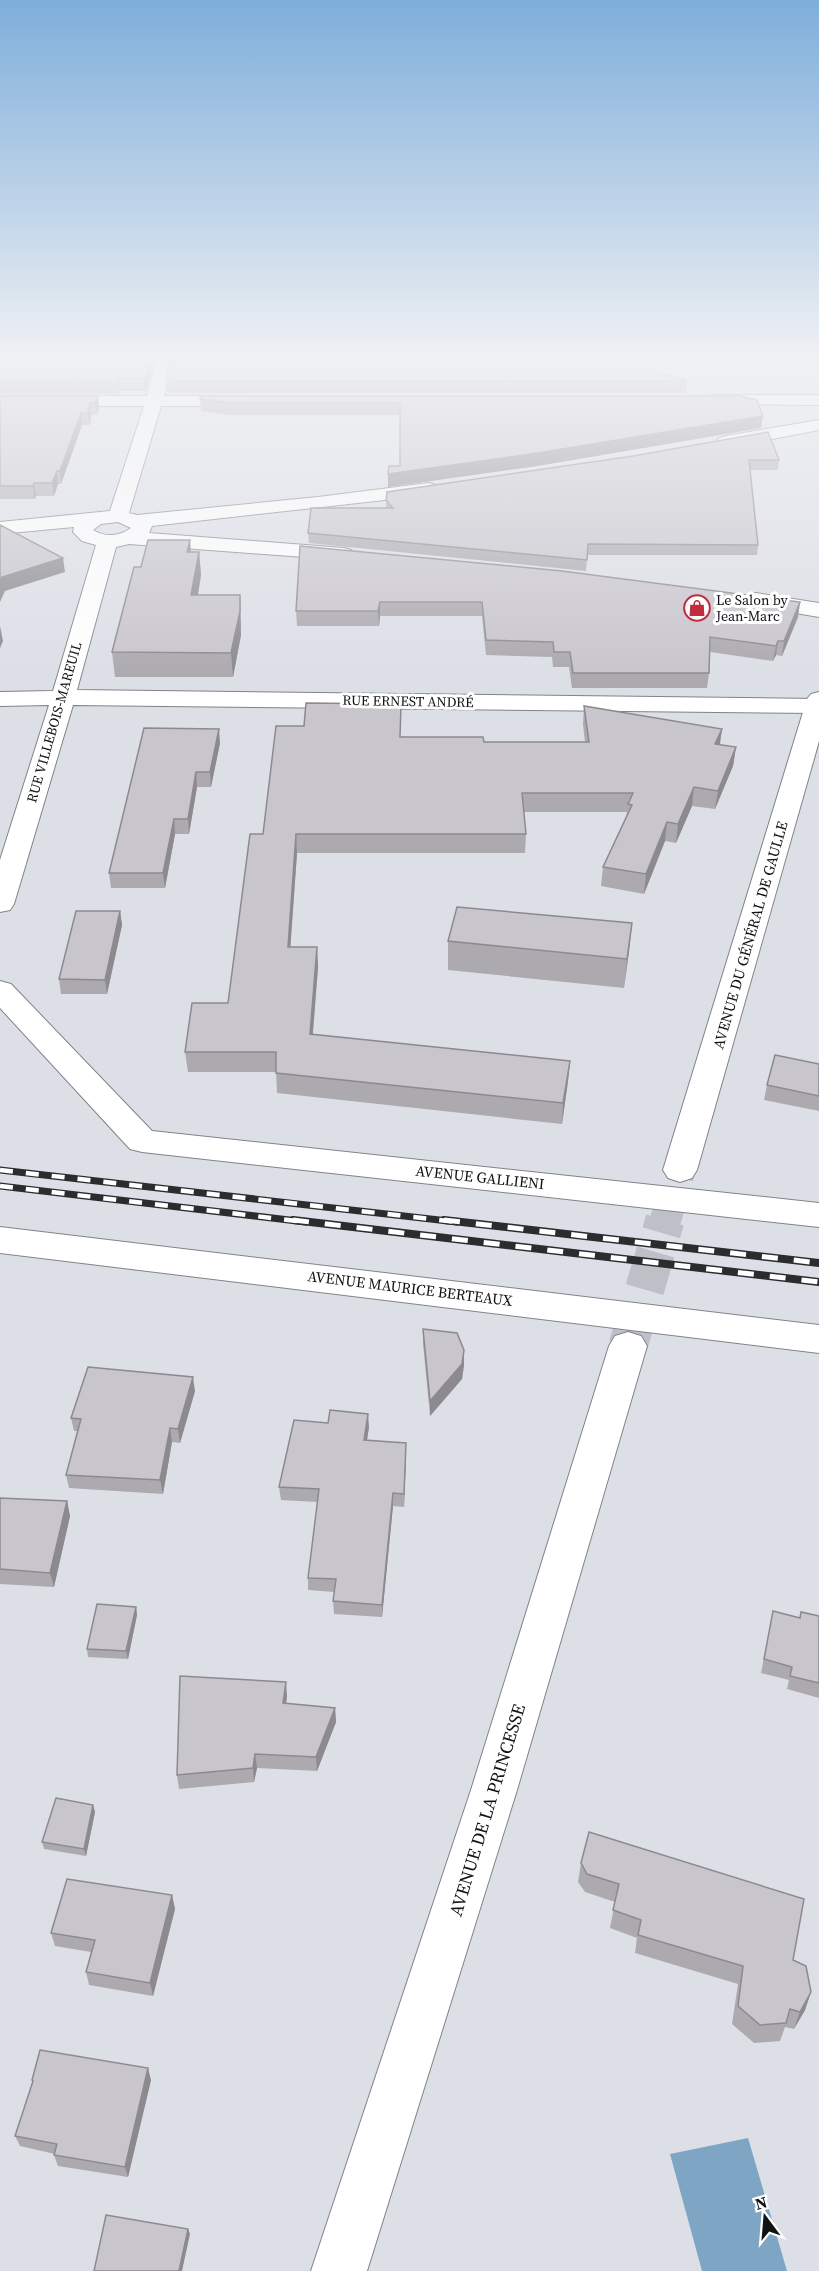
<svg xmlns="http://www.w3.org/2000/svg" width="819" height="2271" font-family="'Source Serif 4',serif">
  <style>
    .water { fill: #7fa5c5 }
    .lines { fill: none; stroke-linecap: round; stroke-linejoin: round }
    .secondary-tunnel-far1 { stroke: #bec0c7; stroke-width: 31; stroke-dasharray: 31 16; stroke-linecap: butt }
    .secondary-tunnel { stroke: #bec0c7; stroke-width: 39; stroke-dasharray: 39 20; stroke-linecap: butt }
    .street-casing { stroke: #808389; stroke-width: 2 }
    .secondary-casing { stroke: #808389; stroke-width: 2 }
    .street { fill: #fff; fill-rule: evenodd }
    .secondary { fill: #fff; fill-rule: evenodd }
    .rail-far1-casing { stroke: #2b2c2e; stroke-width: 7 }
    .rail-casing { stroke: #2b2c2e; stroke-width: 8 }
    .rail-far1 { stroke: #fff; stroke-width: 4.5; stroke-dasharray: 13; stroke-linecap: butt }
    .rail { stroke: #fff; stroke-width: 5; stroke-dasharray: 16; stroke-linecap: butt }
    .wall { fill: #aca9af }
    .shaded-wall { fill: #8c8a8f }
    .building { fill: #c8c5cc; stroke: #8c8a8f; stroke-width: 1.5 }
    .labels { text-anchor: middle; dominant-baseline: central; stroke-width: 6; stroke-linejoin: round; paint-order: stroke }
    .far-poi-label { font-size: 14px; fill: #111214; stroke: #fff; text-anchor: start }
    .far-street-label { font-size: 14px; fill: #111214; stroke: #fff }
    .street-label { font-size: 15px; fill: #111214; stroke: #fff }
    .near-street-label { font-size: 18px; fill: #111214; stroke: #fff }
  </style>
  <rect width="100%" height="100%" fill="#dddfe7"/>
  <path class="water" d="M748,2138L787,2271H702L670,2154Z"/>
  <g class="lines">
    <path class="secondary-tunnel-far1" d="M665,1222L680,1170"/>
    <path class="secondary-tunnel" d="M628,1346L665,1220"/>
    <g class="street-casing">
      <path id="street" d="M156,359H172L164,396H244L250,397L253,401L250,405L244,406H161L129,513L137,515L318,497L429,483L436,485L439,489L436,493L429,495L152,526L149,533L344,548L351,550L354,554L351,558L344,560L129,544L116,547L77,690L817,699H819V713L73,705L14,904L10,910L0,912V860L49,705L0,706V692L53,691L96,545L82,541L73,532L74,527L0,534V522L110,511L144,406H0V396H147ZM118,522L131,528C120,536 106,538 93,530L101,524Z
        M713,395H819V405L707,404L704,400L707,396Z
        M819,420V430L726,448L719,446L717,442L719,438L726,436Z
        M756,593L819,603V617L748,605L745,600L748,595Z
        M0,981L11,984L152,1131L819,1203V1227L142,1152L130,1149L0,1008Z
        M0,1227L819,1325V1353L0,1253Z"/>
    </g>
    <g class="secondary-casing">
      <path id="secondary" d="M819,692V741L697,1170L692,1178L680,1182L668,1178L663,1170L807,699L811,694Z
        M628,1332L641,1336L647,1346L517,1790L367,2271H311L471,1790L609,1346L615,1336Z"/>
    </g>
    <use href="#street" class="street"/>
    <use href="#secondary" class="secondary"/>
    <g class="rail-far1-casing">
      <path id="rail-far1" d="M0,1170L457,1222
        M0,1186L306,1222"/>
    </g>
    <g class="rail-casing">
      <path id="rail" d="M293,1220L819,1282
        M444,1220L819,1263"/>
    </g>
    <use href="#rail-far1" class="rail-far1"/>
    <use href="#rail" class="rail"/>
  </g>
  <path class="wall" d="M0,359H155L146,391H119L118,394H0Z
    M170,359H642L641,368L687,381L686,393H179L167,392L166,379Z
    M713,359H819V365H744L715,362Z
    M0,396H98L99,408L97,415H91L90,425H82L61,484H58L54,496H36L35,499H0Z
    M739,396L761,428L537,466L388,487V474L400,466V415H230L201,411L200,399Z
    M633,456L779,460L778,470H750L758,545L757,555H587L586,571L309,543L308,533L386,508V500Z
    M300,546L800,602L798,617L782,656L776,655L773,661L710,652L709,673L707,688H572L569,667H553L552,657L486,655L482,616H380L379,626H297L296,611Z
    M191,552H199L201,575L198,595H240L241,635L233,677H115L112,652L141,567Z
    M584,706L722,729L720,745L736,747L733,766L715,809L692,806L676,843L665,841L644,894L601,886L603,867L626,817L627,812H524L526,834L525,853H297L290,947H317L318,967L313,1034L570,1061L568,1081L562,1124L277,1093L276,1072H188L185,1052L228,1003L263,834L401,737L484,742H585L583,724Z
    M220,743L211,787H197L189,834H175L165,888H111L109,873Z
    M120,911L122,925L107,994H61L59,979Z
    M632,923L624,988L448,970V941Z
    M819,1064V1111L764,1100L767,1085Z
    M423,1329L464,1365L462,1379L430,1416L423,1344Z
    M195,1391L180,1443L172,1442L163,1494L69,1488L66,1475L77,1431H74L71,1418Z
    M369,1427L367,1440L406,1456L404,1507L393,1506L382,1617L334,1614L333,1601L334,1592L308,1590V1578L318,1502L281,1500L279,1487Z
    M0,1498L67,1501L70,1516L54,1587L0,1584Z
    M136,1607L137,1615L128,1659L88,1657L87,1649Z
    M773,1611L799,1618L801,1612L819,1616V1698L787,1689L789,1680L761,1673Z
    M287,1696L286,1704L335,1708L336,1722L317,1771L257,1768L254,1782L179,1789L177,1775Z
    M93,1805L95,1812L86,1856L44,1849L42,1842Z
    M581,1863L793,1960L811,1992L805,2010L794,2029L785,2027L780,2041L754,2043L732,2024L738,1984L635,1953L637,1938L610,1928L615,1902L585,1892L578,1882Z
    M172,1895L175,1909L153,1996L89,1985L86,1972L91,1952L55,1946L51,1933Z
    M32,2080H151L128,2177L58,2166L54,2155L55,2154L20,2146L15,2136L33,2083Z"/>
  <path class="shaded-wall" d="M151,359H155L146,391L145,379Z
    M118,378L119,391L118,394L117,381Z
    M98,396L99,408L97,415L95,403Z
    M90,403L91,415L90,425L88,413Z
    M81,413L82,425L61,484L60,471Z
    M763,416L761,428L537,466L388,487V474Z
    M57,471L58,484L54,496L52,483Z
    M34,483L36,496L35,499L33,486Z
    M190,540L192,563L187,552Z
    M199,552L201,575L194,618L191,595Z
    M63,558L65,572L5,591L0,602V582L2,577Z
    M240,595L241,635L233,677L231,653Z
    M380,602V616L379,626L378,611Z
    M800,602L798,617L782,656L784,641Z
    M0,626L3,641L0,648Z
    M778,641L776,655L773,661L776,646Z
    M219,729L220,743L211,787L210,772Z
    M722,729L719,748L715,744Z
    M736,747L733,766L715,809L718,791Z
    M196,772L197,787L189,834L188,819Z
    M694,787L692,806L676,843L678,824Z
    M174,819L175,834L165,888L163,873Z
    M667,822L665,841L644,894L646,874Z
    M296,834L297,853L289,967L288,947Z
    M120,911L122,925L107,994L105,980Z
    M632,923L629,952L624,988L627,959Z
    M317,947L318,967L311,1054L310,1034Z
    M570,1061L568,1081L562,1124L563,1103Z
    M464,1350V1365L462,1379L430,1416V1401Z
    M193,1377L195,1391L180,1443L178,1429Z
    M368,1414L369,1427L365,1453L364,1440Z
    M170,1428L172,1442L163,1494L160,1480Z
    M406,1443V1456L404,1507V1494Z
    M393,1493V1506L382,1617V1605Z
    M67,1501L70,1516L54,1587L50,1573Z
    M136,1607L137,1615L128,1659L126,1651Z
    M286,1682L287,1696L284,1718L283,1703Z
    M335,1708L336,1722L317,1771L316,1757Z
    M255,1754L257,1768L254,1782L253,1768Z
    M93,1805L95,1812L86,1856L84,1849Z
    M172,1895L175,1909L153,1996L150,1983Z
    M811,1992L805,2010L794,2029L800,2012Z
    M148,2068L151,2080L128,2177L125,2167Z
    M188,2229L190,2234L182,2271H179Z"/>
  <path class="building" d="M0,359H151L145,379L118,378L117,381L0,382Z
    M170,359H641L639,367L687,381H178L166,379Z
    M0,396H98L95,403H90L88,413H81L60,471H57L52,483H34L33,486H0Z
    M201,396H739L757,400L763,416L538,453L388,474L389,466H400V403H229L200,399Z
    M768,432L779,460H749L758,545L588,544L587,560L308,533L311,508H393L386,500L387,492L633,456Z
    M0,525L63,558L2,577L0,582Z
    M148,540H190L187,552H199L191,595H240V611L231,653L112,652L134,567H141Z
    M300,546L562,571L800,602L784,641H778L776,646L710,637L709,673H573L570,652H554L553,642L486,640L482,602H380L378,611H296Z
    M306,703L401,704L400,737H483L484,742H589L584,706L722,729L715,744L736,747L718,791L694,787L678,824L667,822L646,874L603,867L632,805L628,804L633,793H522L526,834H296L288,947H317L310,1034L570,1061L563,1103L276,1073V1052H185L192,1003H228L250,834H263L276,726H304Z
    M144,728L219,729L210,772H196L188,819H174L163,873H109Z
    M457,907L632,923L627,959L448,941Z
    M76,911H120L105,980L59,979Z
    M775,1055L819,1064V1096L767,1085Z
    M423,1329L457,1333L464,1350L462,1364L430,1401Z
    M88,1367L193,1377L178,1429L170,1428L160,1480L66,1475L81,1419L71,1418Z
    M330,1410L368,1414L364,1440L406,1443L404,1494L393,1493L382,1605L333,1601L336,1579L308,1578L319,1489L279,1487L294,1420L328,1423Z
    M0,1498L67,1501L50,1573L0,1569Z
    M97,1604L136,1607L126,1651L87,1649Z
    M773,1611L800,1618L801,1612L819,1616V1683L790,1676L792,1667L764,1659Z
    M180,1676L286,1682L283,1703L335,1708L316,1757L255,1754L253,1768L177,1775Z
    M56,1798L93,1805L84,1849L42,1842Z
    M589,1832L804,1899L793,1960L806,1966L811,1992L800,2012L790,2009L786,2023L760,2025L738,2006L743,1966L638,1935L641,1920L613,1910L619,1884L587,1874L581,1863Z
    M67,1879L172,1895L150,1983L86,1972L95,1940L51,1933Z
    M40,2050L148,2068L125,2167L54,2155L57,2144L15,2136L33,2081L32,2080Z
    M106,2215L188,2229L179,2271H94Z"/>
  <linearGradient id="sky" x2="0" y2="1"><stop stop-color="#7eaeda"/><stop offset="0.53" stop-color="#f0f1f4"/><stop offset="1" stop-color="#f0f1f4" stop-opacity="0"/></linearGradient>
  <rect width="819" height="677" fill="url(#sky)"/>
  <defs>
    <g id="shop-ring" transform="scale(1.35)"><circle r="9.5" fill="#fff" stroke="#bf2e3f" stroke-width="1.5"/><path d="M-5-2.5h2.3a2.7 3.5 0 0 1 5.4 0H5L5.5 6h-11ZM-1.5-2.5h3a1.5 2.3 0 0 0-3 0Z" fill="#bf2e3f"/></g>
  </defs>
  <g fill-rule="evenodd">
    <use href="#shop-ring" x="697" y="608"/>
  </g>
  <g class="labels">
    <g class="far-poi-label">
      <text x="716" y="600">Le Salon by<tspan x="716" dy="16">Jean-Marc</tspan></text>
    </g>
    <g class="far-street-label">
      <text transform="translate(408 701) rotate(1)">RUE ERNEST ANDRÉ</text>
      <text transform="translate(54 722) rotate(-74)">RUE VILLEBOIS-MAREUIL</text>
    </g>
    <g class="street-label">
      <text transform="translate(750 935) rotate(-74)">AVENUE DU GÉNÉRAL DE GAULLE</text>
      <text transform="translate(480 1177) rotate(6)">AVENUE GALLIENI</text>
      <text transform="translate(410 1288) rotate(7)">AVENUE MAURICE BERTEAUX</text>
    </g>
    <g class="near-street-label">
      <text transform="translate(487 1810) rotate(-73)">AVENUE DE LA PRINCESSE</text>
    </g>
  </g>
  <g transform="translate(765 2217) rotate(344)" stroke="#ffffff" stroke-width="4.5" paint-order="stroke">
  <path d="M0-4.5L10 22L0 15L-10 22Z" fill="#111214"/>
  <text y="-9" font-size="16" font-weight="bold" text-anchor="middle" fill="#111214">N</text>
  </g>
</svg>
